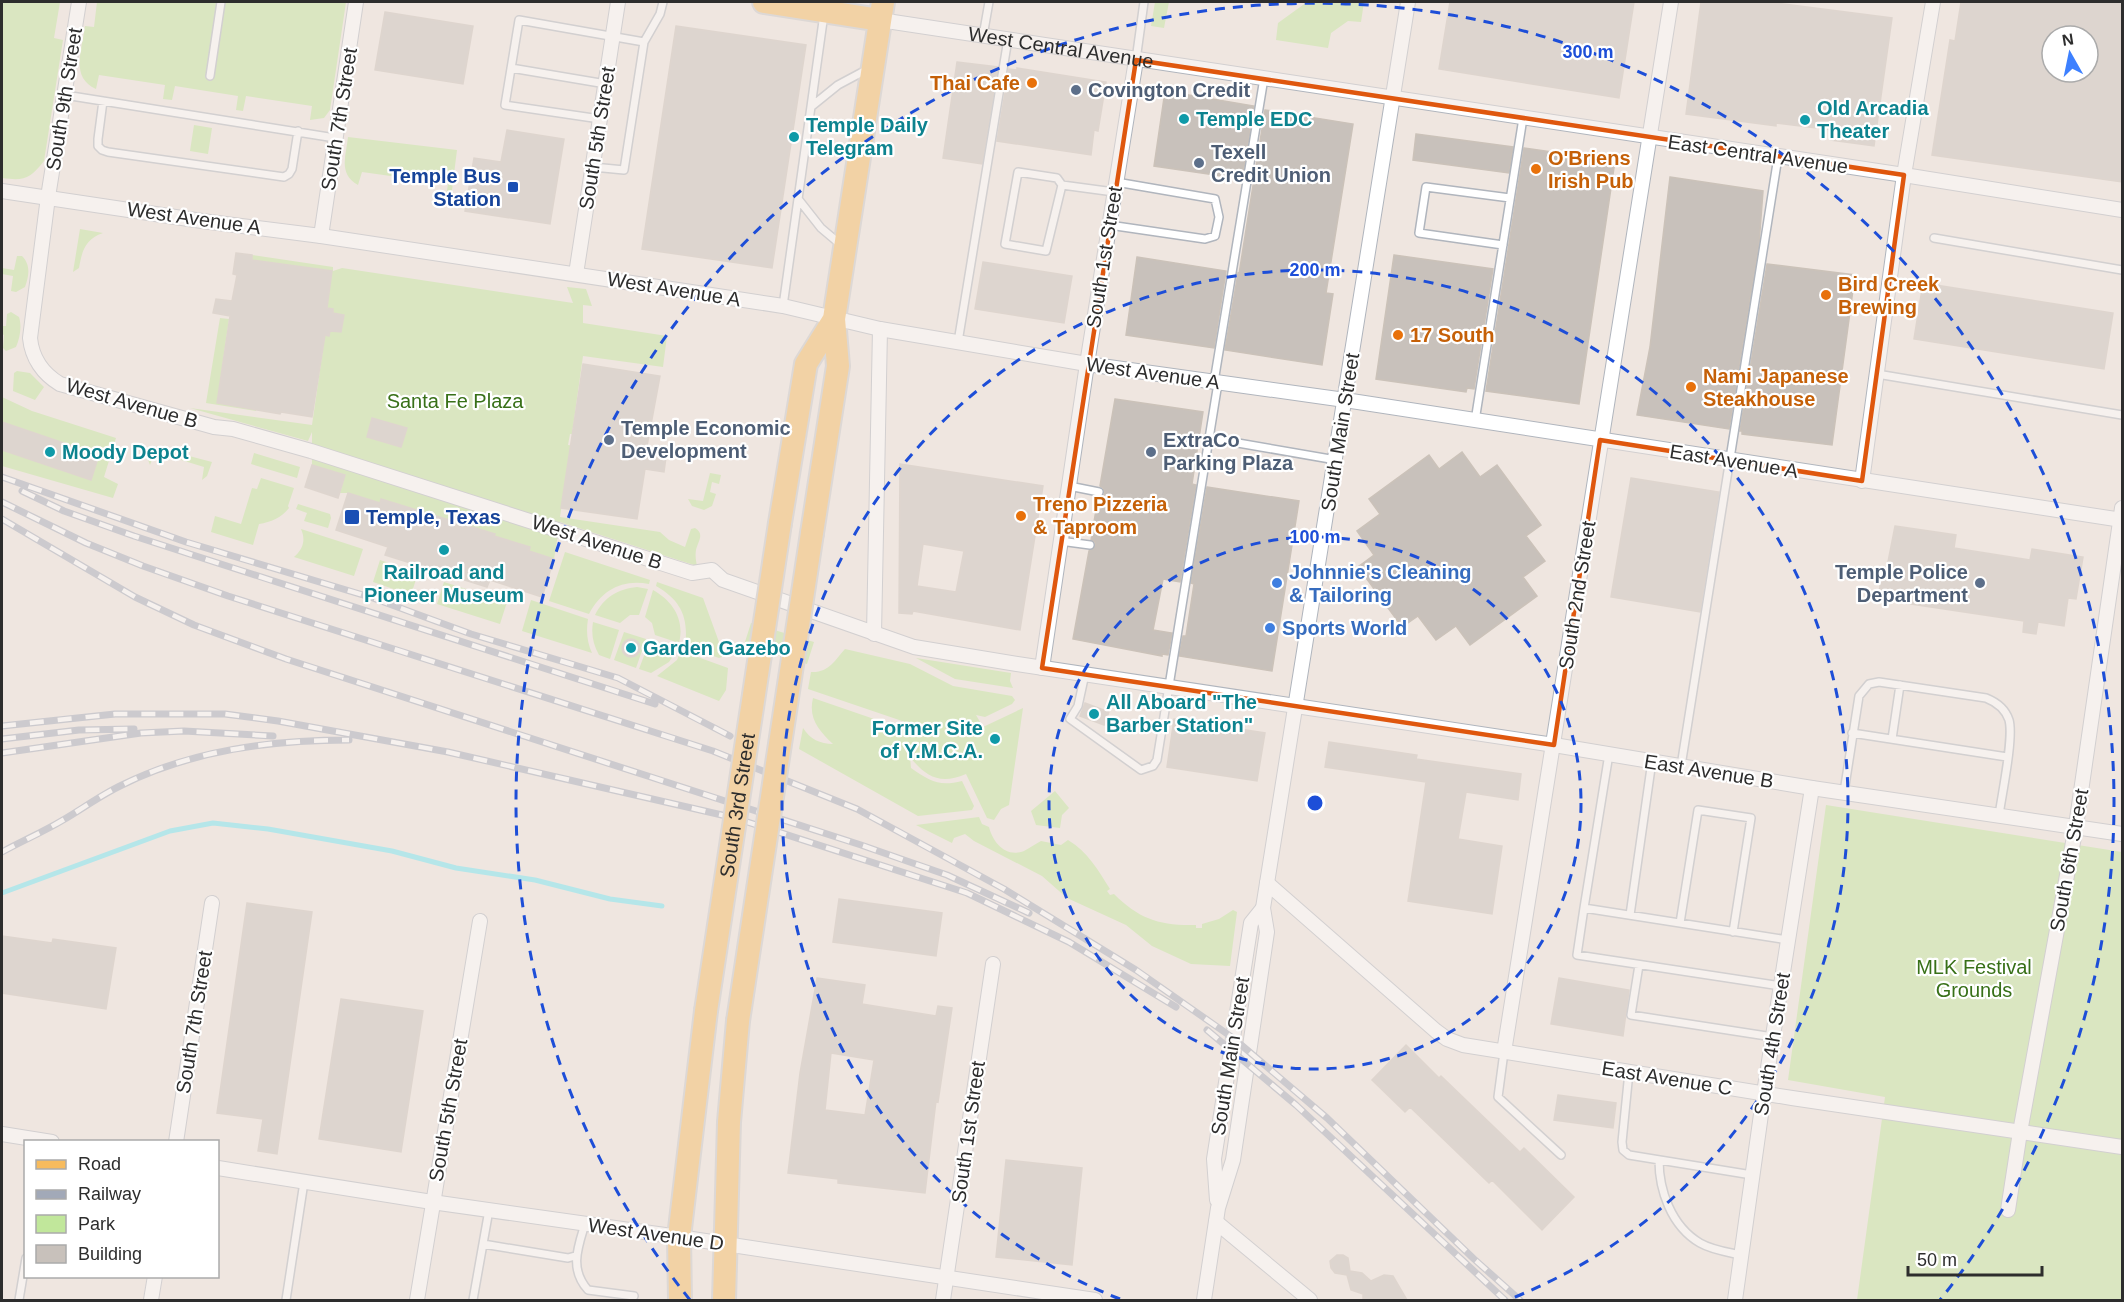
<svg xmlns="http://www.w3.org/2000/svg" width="2124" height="1302" font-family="Helvetica,sans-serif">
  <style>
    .green { fill: #c1e79b }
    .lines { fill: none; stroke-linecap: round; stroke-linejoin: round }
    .stream { stroke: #70e6f4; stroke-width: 5 }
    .building { fill: #c8c1bb; stroke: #cbc2b9; stroke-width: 1.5; fill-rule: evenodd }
    .service-casing { stroke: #b0b5bd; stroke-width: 10 }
    .minor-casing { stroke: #b0b5bd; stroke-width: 16 }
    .primary-casing { stroke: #c8c8c8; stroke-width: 26 }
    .service { stroke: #fff; stroke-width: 7 }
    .minor { stroke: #fff; stroke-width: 14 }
    .primary { stroke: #f7bb5d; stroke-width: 22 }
    .rail-casing { stroke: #a2a9b8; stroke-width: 7 }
    .rail { stroke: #fff; stroke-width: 4.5; stroke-dasharray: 14; stroke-linecap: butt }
    .primary-bridge-casing { stroke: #c8c8c8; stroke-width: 26; stroke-linecap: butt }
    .primary-bridge { stroke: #f7bb5d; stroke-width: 22 }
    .marked { fill: none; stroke: #df570e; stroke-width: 4.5; stroke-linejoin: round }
    .ring { fill: none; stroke: #1d4ed8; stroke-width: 3; stroke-dasharray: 10 8 }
    .food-dot { fill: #e8710a; stroke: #fff; stroke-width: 2 }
    .service-dot { fill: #5c6f8a; stroke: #fff; stroke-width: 2 }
    .culture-dot { fill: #0f9aa8; stroke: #fff; stroke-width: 2 }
    .transit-dot { fill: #1a4fb4; stroke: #fff; stroke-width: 2 }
    .shop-dot { fill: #3f7fe0; stroke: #fff; stroke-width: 2 }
    .labels { text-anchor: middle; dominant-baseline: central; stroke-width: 4.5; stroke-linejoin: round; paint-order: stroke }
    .street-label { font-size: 20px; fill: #2d2d2d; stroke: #fff }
    .food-label { font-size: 20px; font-weight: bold; fill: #c56008; stroke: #fff; text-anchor: start }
    .service-label { font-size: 20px; font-weight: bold; fill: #4e5e75; stroke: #fff; text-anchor: start }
    .culture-label { font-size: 20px; font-weight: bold; fill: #0d838f; stroke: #fff; text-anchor: start }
    .transit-label { font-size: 20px; font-weight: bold; fill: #164399; stroke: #fff; text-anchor: end }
    .park-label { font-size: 20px; fill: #387018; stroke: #fff }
    .shop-label { font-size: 20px; font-weight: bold; fill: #366cbe; stroke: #fff; text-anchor: start }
    .centre { fill: #1d4ed8; stroke: #fff; stroke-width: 3 }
    .ring-label { font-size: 18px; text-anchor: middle; font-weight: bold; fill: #1d4ed8; stroke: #fff; stroke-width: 4.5; stroke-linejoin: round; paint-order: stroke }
  </style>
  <rect width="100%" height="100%" fill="#efe6e0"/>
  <path class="green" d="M2,2H60L54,38L63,40L44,161C30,179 24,181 2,178Z
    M97,2H346L330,110L324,118L310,120L312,106L246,96L243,111L236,110L238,96L175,86L172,100L163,99L165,85L99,75L96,89C70,77 82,51 85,26L94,27Z
    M1155,2H1169L1164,28L1151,26Z
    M1307,2H1364L1361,22L1348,21L1331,33L1328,48L1276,40L1278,23Z
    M194,125L212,128L208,154L190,151Z
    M348,137L457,150L451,198L448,199L446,197L448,184L362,172L358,185C338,174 346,156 348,137Z
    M80,229L103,233C85,239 82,251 79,268L73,272Z
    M252,255L333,267V271L342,268L573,303L567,287L586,289L592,306L583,305V323L667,336L663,367L583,356L572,434H570L568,445L576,446L569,455L560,517L660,532L669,540L685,547L691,529L695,528C705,534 698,541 696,550C695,556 696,561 697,566L560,522L554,559L529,551L530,547L494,536V534L381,499L380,503L348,493H340L345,475L312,465V432L308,441L190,408L312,425L325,335H329L333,309L327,308L332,271L252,260Z
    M17,256H22C31,265 29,276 25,287L16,292L11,291L13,276L2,274V268L14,270Z
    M11,312L19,317C22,326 20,338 16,347L6,351L3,348L4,335L2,334V326H6L7,314Z
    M220,318L229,319L217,403L256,409V411L206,403Z
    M17,371L30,373L44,387L35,400L13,391L14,373Z
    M2,397L32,411L116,438L104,477L118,484L113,498L2,466Z
    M151,446L212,462L207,476L202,480L204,467L155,452L150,465L147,457Z
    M254,453L300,467L297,478L251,464Z
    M710,473L721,475L719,484L712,482L710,492L716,494L712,506L704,510L692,506L688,499L703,501Z
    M261,478L294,488L288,506L289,508C281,518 271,522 259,524L253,545L211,532L215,516L241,524L252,488L257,489Z
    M298,504L330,514L331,518L328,528L304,521L307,513L296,509Z
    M301,529L363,549L354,576L294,557C303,549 306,540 301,529Z
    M565,552L650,580L649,584C622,579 602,590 589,614L549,601Z
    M380,560L418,573L411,595L373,582Z
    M444,582L507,602L500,624L437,604Z
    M657,582L703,598L723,653L722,657L719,658L685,646C689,618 681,600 656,586Z
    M637,587L648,589L639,615H630L620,623L595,615C604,597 618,589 637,587Z
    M653,590C673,601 685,620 679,643L655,635L652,623L645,617Z
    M531,600L588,619C586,631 587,642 592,653L522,631Z
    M593,622L619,630L610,659L599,655C593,644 591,634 593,622Z
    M751,623L814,642L807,664L744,645Z
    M624,632L646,639L636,668L614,660Z
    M650,640L677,650L669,662L651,673L639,669Z
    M845,649L910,664L953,686L1012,696L1015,700L1012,704L985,717L976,715L983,727L1023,708L1009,805L1001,809L994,820L987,818L966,774C940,785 926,777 910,757L911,768C930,781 939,787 962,781L974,806L972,810L918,816L799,749L803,728C810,739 820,744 833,744C819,731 808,718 813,698L909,731L911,724L808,689L811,672C829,673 835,660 845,649Z
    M681,651L728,668L726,690L719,701L657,676L677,660Z
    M916,658L1011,673L1010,681L1013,688L955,679Z
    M1055,791L1069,808L1062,815L1060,828L1036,825L1031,811Z
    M1826,805L2122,852V1300H1857L1885,1097L1788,1080Z
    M979,817L982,824L989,827C993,843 1006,858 1024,851C1030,848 1035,844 1041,841L1061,845L1068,840C1088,852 1098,870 1110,889L1107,891L1110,895L1114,894C1139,919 1160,926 1196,925V928H1202V924L1219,919L1233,910L1237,912L1230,966L1191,964L1152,946L1126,925L1067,898L1042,876L974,841L965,834L954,838L952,843L916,825Z"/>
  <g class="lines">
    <path class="stream" d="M2,893L170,831L213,823L268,829L392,851L456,868L535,880L610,899L662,906"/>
  </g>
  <path class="building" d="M1450,2H1634L1619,98L1439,69Z
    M1701,2H1769L1892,18L1874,146L1831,140L1833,130L1776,123V126L1686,114Z
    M1961,2H2122V182L1932,155L1950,40L1955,41ZM2052,36H2088V72H2052Z
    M385,12L473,26L463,84L375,70Z
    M676,26L806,45L772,268L642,249Z
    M957,62L998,67L982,164L943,158Z
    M1017,68L1106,82L1098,131L1094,130L1091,155L997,141L1009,69L1017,70Z
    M1165,91L1254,106L1242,179L1154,166Z
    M1265,110L1353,124L1326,293L1333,294L1322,365L1225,350L1238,273L1239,274Z
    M507,130L564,139L550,224L465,211L474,158L501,162Z
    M1416,134L1513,147L1509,173L1413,160Z
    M1524,148L1615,161L1579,404L1486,391Z
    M1670,177L1763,191L1759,244L1729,429L1637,415L1650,347Z
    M236,253L252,255V260L332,271L327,308L333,309V313L344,315L341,332L330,331L329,336L325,335L312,417L281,412L280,414L217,403L230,316L213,313L216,299L232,301L237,275L233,274Z
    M1394,255L1493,269L1474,389L1467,388L1466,392L1376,379Z
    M1137,257L1226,271L1214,348L1126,335Z
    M983,262L1072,276L1064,323L975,309Z
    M1767,264L1855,275L1832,445L1742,434V431H1740Z
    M1923,283L2113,313L2104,369L1914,339Z
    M583,364L660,376L647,446H650L648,454L666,457L664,472L645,469L637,519L561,508Z
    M1115,399L1203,412L1192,484L1196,485L1180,582L1163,579L1153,630L1172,633L1168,655L1162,654V656L1073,639L1089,551L1095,546V542L1091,540L1098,498L1103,496L1105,493L1103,488L1100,486Z
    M372,418L407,428L401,447L367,437Z
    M2,422L99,455L91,480L2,450Z
    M1462,452L1480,477L1497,465L1541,525L1526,536L1545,561L1523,577L1537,596L1470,645L1456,626L1436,640L1418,616L1402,627L1358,567L1374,555L1357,531L1380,514L1369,499L1429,455L1439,469Z
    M900,464L1043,486L1020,630L913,611L912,614L899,613ZM923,544L964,551L956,592L917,586Z
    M312,465L345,475L338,498L305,487Z
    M1631,478L1719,492L1700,612L1611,597Z
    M1207,487L1299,501L1272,671L1179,656L1183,636H1186L1194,584L1191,583Z
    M348,493L380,503L381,499L495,534L494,536L530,547L529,551L554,559L542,597L490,580L487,587L385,555L388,547L336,530Z
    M1895,526L1956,535L1954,548L2030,560L2032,549L2083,557L2076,599L2068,598L2064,626L2038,622L2036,634L2023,632L2024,621L1878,599L1883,568L1887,567Z
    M622 648a9 9 0 1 1 18 0a9 9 0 1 1-18 0Z
    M1085,703L1109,712L1104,725L1080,716Z
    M1174,719L1265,733L1257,781L1167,767Z
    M1329,742L1417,755L1416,759L1521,774L1518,800L1466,792L1458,839L1502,846L1492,914L1408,901L1426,782L1325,767Z
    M839,899L942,913L936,956L833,942Z
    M247,903L312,912L277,1154L258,1151L263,1119L217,1113Z
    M2,936L52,943L53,939L116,948L106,1009L2,993Z
    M817,978L865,985L862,1004L936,1016L938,1006L952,1008L938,1102L936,1101L925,1193L838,1183V1179L788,1173L800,1073ZM831,1053L874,1060L865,1115L825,1110Z
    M1559,978L1629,990L1623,1036L1551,1024Z
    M341,999L423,1011L401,1152L319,1139Z
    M1406,1045L1439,1078L1441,1076L1520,1152L1524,1148L1574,1197L1542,1230L1492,1180L1489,1183L1410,1107L1405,1112L1372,1080Z
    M1558,1095L1616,1103L1613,1128L1554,1120Z
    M1006,1160L1082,1168L1072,1265L996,1257Z
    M1337,1255H1343L1348,1258L1350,1271L1362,1273L1371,1281L1384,1275L1393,1276L1407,1300H1363V1294L1351,1290L1347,1275L1335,1273L1331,1268L1330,1261Z"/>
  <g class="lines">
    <g class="service-casing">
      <path id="service" d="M983,36L989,2
        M1136,60L1144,2
        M511,68L606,84
        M210,76L221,2
        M65,95L335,138
        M103,101L98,139V146L102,150L108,152L284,177L289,174L292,169L298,131
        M812,106L838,85L868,69
        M600,119L505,105L519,20L644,42
        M593,167L624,170L644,42L660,14L663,2
        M1062,185L1046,251L1005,244L1018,172L1057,178L1062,185L1114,192
        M799,200L821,228L840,244
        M1109,225L1205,239L1215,236L1219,217L1215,199L1116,182
        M1934,238L2122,270
        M1503,245L1419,233L1426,187L1510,198
        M783,306L824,14
        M958,342L1008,39
        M1877,374L2122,415
        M1214,382L1264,78
        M1475,421L1523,118
        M1209,438L1336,460
        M1069,486L1099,492
        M1060,541L1090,545
        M1085,674L1078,706L1070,719L1141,770L1153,766L1157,760L1218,383
        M1852,733L2007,757
        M1892,739L1900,685
        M1609,754L1584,908L1788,940
        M1681,766L1778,157
        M1844,792L1859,696L1869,684L1879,682L1986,698C1996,702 2005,708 2009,720C2014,737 2002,794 1999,815
        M1584,908L1577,955L1781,986
        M1630,915L1652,761
        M1680,923L1698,810L1751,818L1733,932
        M1639,965L1631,1015L1773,1037
        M1504,1052L1498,1097L1561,1155
        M1629,1072L1622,1142L1623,1150L1629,1155L1752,1175
        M1659,1160C1659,1190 1671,1226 1700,1243C1712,1250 1727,1252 1741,1255
        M585,1224C578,1247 569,1269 588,1290L634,1296
        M483,1244L568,1258L575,1256
        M19,1300L26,1258
        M286,1300L304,1182
        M473,1300L489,1210"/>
    </g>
    <g class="minor-casing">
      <g id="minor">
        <path d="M79,2L48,197L30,338C32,358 43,374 60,384L214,427L233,429L311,451L692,573L712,570L723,580L914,647L1017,664L1554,745L1812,788L2122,834"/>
        <path id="s1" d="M880,20L1904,175L2122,210"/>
        <path d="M2,191L202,221L321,236L711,295L783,306L880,329L1087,364L1345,400L2122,520"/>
        <path d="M321,236L356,2"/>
        <path d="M576,274L618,2"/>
        <path d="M1862,481L1904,175L1933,2"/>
        <path d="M874,634L880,329"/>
        <path d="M1042,668L1087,364L1136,60"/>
        <path d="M1267,883L1436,1031L1447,1039L1463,1045L1792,1098L2122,1147"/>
        <path d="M1504,1052L1671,2"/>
        <path d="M2,1134L52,1142"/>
        <path d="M176,1142L212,903"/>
        <path d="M218,1168L432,1202L679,1237L1095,1300"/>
        <path d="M1217,1200L1214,1159L1251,923L1263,908"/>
        <path d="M2008,1210L2020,1132L2076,826L2122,508"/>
        <path d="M1216,1222L1310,1300"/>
        <path d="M151,1300L155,1276"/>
        <path d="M417,1300L480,921"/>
        <path d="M943,1300L993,964"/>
        <path d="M1204,1300L1218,1208L1233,1160L1267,932L1263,908L1408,2"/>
        <path d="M1735,1300L1764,1093L1812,788"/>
      </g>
    </g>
    <g class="primary-casing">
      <path id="primary" d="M764,2L880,20
        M780,523L806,364L834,319
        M812,533L838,366L834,319L883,2
        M680,1300L679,1237L706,1011
        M724,1300L729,1122L738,1021"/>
    </g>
    <use href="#service" class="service"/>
    <use href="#minor" class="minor"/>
    <use href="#primary" class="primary"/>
    <g class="rail-casing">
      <path id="rail" d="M2,477L186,542L373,598L471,634L618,678L730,736
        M22,491L64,511L134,536L655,704
        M2,502L86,543L143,566L228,596L713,751L857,809L1004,889L1136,970L1233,1038L1327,1118L1474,1259L1520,1300
        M2,519L135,597L194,625L286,659L861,845L947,875L1029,913
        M2,726L115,714H225L278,721L448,752L735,818L967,893L1069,942L1176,1007
        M2,739L79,730L134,729
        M2,753L141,733L184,731L273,736
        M2,852C22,841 43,832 63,820C82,809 101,795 122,785C193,750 271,740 349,740
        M1207,1030L1296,1105L1505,1300"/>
    </g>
    <use href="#rail" class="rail"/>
    <g class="primary-bridge-casing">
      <g id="primary-bridge">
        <path id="s2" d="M706,1011L780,523"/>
        <path d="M738,1021L812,533"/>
      </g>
    </g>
    <use href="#primary-bridge" class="primary-bridge"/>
  </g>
  <path d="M0 0H2124V1302H0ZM1136,60L1904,175L1862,481L1600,440L1554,745L1042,668Z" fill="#efe6e0" fill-opacity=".55" fill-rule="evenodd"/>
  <path class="marked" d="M1136,60L1904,175L1862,481L1600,440L1554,745L1042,668Z"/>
  <g class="ring">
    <circle cx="1315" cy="803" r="266"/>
    <path d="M1120 1299A533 533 0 1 1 1510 1299"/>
    <path d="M690 1300A799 799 0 1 1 1940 1300"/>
  </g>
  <g class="food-dot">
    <circle cx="1032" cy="83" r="6"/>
    <circle cx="1536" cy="169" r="6"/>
    <circle cx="1826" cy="295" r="6"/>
    <circle cx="1398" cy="335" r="6"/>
    <circle cx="1691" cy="387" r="6"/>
    <circle cx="1021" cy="516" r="6"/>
  </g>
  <g class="service-dot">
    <circle cx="1076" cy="90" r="6"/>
    <circle cx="1199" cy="163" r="6"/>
    <circle cx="609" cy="440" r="6"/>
    <circle cx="1151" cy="452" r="6"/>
    <circle cx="1980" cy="583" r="6"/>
  </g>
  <g class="culture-dot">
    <circle cx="1184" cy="119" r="6"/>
    <circle cx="1805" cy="120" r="6"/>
    <circle cx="794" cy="137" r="6"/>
    <circle cx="50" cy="452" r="6"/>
    <circle cx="444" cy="550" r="6"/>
    <circle cx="631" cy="648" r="6"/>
    <circle cx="1094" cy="714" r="6"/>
    <circle cx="995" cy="739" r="6"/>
  </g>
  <g class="transit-dot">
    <rect x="507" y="181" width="12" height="12" rx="3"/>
    <rect x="344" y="509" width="16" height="16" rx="3"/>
  </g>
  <g class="shop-dot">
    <circle cx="1277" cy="583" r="6"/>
    <circle cx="1270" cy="628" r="6"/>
  </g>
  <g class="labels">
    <g class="street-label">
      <text stroke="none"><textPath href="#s1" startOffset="183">West Central Avenue</textPath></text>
      <text transform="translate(64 99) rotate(-81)">South 9th Street</text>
      <text transform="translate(339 119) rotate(-81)">South 7th Street</text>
      <text transform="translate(597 138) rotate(-81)">South 5th Street</text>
      <text transform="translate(1758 154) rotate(8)">East Central Avenue</text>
      <text transform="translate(194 218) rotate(8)">West Avenue A</text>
      <text transform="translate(1104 257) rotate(-81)">South 1st Street</text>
      <text transform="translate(674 289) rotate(9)">West Avenue A</text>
      <text transform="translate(1153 373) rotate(8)">West Avenue A</text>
      <text transform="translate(132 403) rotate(16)">West Avenue B</text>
      <text transform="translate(1340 432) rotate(-81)">South Main Street</text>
      <text transform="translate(1734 461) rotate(9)">East Avenue A</text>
      <text transform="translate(597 542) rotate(18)">West Avenue B</text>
      <text transform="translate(1577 595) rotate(-81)">South 2nd Street</text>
      <text transform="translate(1709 771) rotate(9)">East Avenue B</text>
      <text stroke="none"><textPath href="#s2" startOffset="208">South 3rd Street</textPath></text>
      <text transform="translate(2069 860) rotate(-80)">South 6th Street</text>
      <text transform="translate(194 1022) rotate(-81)">South 7th Street</text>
      <text transform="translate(1772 1044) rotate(-81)">South 4th Street</text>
      <text transform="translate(1230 1056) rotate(-81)">South Main Street</text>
      <text transform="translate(1667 1078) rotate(9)">East Avenue C</text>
      <text transform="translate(448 1110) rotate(-80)">South 5th Street</text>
      <text transform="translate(968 1132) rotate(-82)">South 1st Street</text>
      <text transform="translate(656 1234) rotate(8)">West Avenue D</text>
    </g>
    <g class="food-label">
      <text x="1020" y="83" text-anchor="end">Thai Cafe</text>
      <text x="1548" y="158">O'Briens<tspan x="1548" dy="23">Irish Pub</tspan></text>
      <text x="1838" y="284">Bird Creek<tspan x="1838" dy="23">Brewing</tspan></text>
      <text x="1410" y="335">17 South</text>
      <text x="1703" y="376">Nami Japanese<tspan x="1703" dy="23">Steakhouse</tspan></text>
      <text x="1033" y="504">Treno Pizzeria<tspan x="1033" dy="23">&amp; Taproom</tspan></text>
    </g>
    <g class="service-label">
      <text x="1088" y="90">Covington Credit</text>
      <text x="1211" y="152">Texell<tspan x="1211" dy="23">Credit Union</tspan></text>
      <text x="621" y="428">Temple Economic<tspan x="621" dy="23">Development</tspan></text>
      <text x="1163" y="440">ExtraCo<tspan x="1163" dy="23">Parking Plaza</tspan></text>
      <text x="1968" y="572" text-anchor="end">Temple Police<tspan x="1968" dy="23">Department</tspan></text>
    </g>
    <g class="culture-label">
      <text x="1817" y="108">Old Arcadia<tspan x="1817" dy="23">Theater</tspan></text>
      <text x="1196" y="119">Temple EDC</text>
      <text x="806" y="125">Temple Daily<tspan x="806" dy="23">Telegram</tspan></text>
      <text x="62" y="452">Moody Depot</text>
      <text x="444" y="572" text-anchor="middle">Railroad and<tspan x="444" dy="23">Pioneer Museum</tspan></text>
      <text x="643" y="648">Garden Gazebo</text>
      <text x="1106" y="702">All Aboard "The<tspan x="1106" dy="23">Barber Station"</tspan></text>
      <text x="983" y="728" text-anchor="end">Former Site<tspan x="983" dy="23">of Y.M.C.A.</tspan></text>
    </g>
    <g class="transit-label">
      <text x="501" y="176">Temple Bus<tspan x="501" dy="23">Station</tspan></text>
      <text x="366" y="517" text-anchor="start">Temple, Texas</text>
    </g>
    <g class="park-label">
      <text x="455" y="401">Santa Fe Plaza</text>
      <text x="1974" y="967">MLK Festival<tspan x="1974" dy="23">Grounds</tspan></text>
    </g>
    <g class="shop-label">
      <text x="1289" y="572">Johnnie's Cleaning<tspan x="1289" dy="23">&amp; Tailoring</tspan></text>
      <text x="1282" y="628">Sports World</text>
    </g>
  </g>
  <circle cx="1315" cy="803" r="9" class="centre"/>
  <g class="ring-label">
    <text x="1588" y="58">300 m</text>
    <text x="1315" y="276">200 m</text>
    <text x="1315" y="543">100 m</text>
  </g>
  <rect width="2124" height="1302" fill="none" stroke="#2d2d2d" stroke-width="6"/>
  <rect x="24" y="1140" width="195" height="138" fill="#ffffff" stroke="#ababab" stroke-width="1.5"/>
  <rect x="36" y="1160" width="30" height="9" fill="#f7bb5d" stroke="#ababab" stroke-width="1.5"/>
  <text x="78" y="1170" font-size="18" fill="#2d2d2d">Road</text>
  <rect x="36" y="1190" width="30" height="9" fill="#a2a9b8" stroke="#ababab" stroke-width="1.5"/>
  <text x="78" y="1200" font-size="18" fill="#2d2d2d">Railway</text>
  <rect x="36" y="1215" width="30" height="18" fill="#c1e79b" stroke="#ababab" stroke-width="1.5"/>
  <text x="78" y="1230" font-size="18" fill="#2d2d2d">Park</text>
  <rect x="36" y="1245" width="30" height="18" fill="#c8c1bb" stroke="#ababab" stroke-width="1.5"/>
  <text x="78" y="1260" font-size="18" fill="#2d2d2d">Building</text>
  <g transform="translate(2070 54) rotate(351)"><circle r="28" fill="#ffffff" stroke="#ababab" stroke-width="1.5"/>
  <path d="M0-4.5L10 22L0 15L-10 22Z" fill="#3d80ff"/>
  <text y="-9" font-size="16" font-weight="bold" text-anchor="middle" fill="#2d2d2d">N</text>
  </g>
  <path d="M1908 1266v9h134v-9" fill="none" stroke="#2d2d2d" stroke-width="3"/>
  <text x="1917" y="1266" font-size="18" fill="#2d2d2d" stroke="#ffffff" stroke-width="4.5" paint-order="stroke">50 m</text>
</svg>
